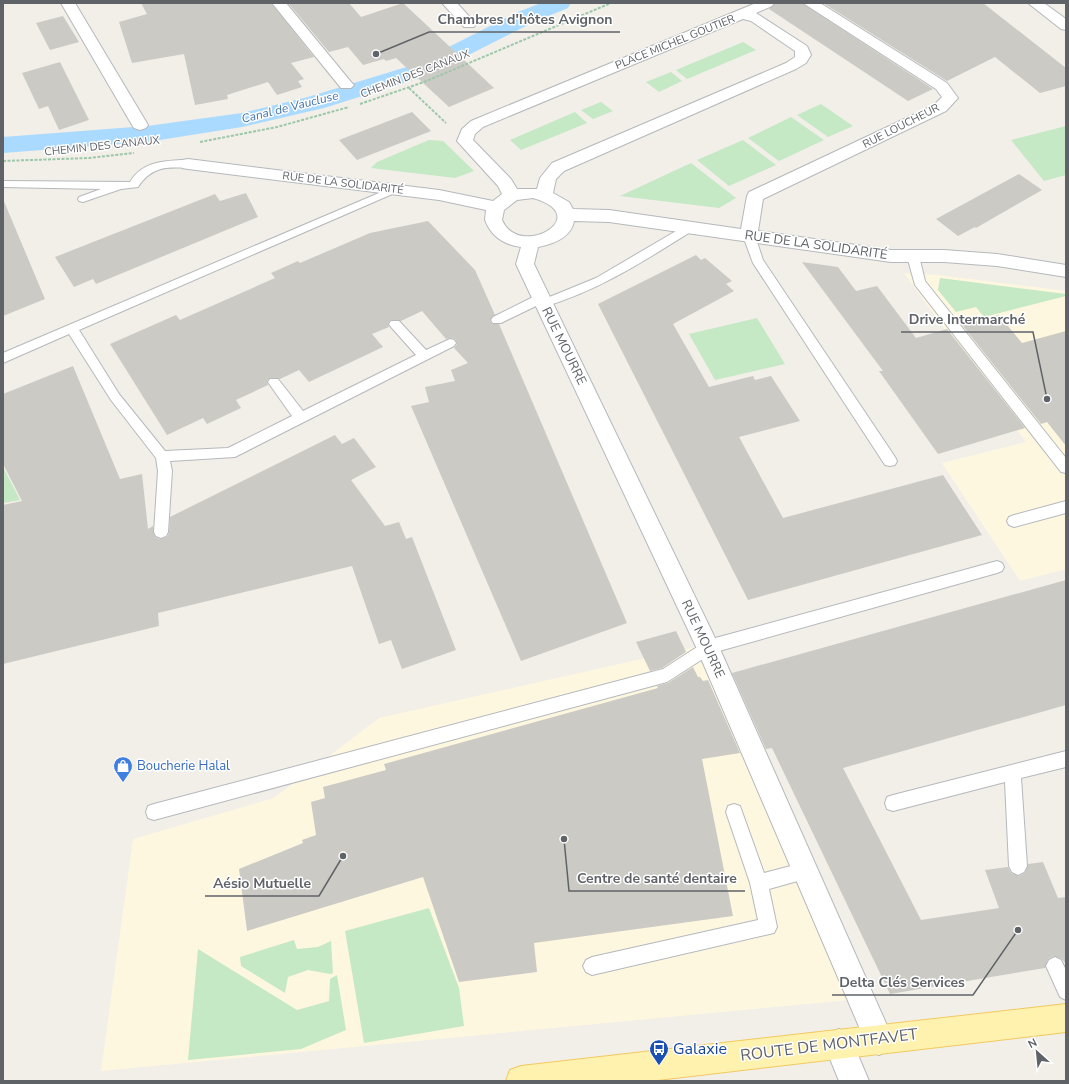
<svg xmlns="http://www.w3.org/2000/svg" width="1069" height="1084" font-family="'Nunito Sans',sans-serif">
  <style>
    .commercial { fill: #fef7e0 }
    .green { fill: #c5e8c5 }
    .lines { fill: none; stroke-linecap: round; stroke-linejoin: round }
    .canal { fill: #aadaff; fill-rule: evenodd }
    .building { fill: #cccac5 }
    .service-casing { stroke: #b5b8bc; stroke-width: 2 }
    .minor-casing { stroke: #b5b8bc; stroke-width: 2 }
    .tertiary-casing { stroke: #b5b8bc; stroke-width: 2 }
    .primary-casing { stroke: #f2c960; stroke-width: 2 }
    .path { stroke: #9cc7a9; stroke-width: 2; stroke-dasharray: 3 1.5; stroke-linecap: butt }
    .service { fill: #fff; fill-rule: evenodd }
    .minor { fill: #fff; fill-rule: evenodd }
    .tertiary { fill: #fff; fill-rule: evenodd }
    .primary { fill: #fff2af; fill-rule: evenodd }
    .labels { text-anchor: middle; dominant-baseline: central; stroke-width: 3; stroke-linejoin: round; paint-order: stroke }
    .far-street-label { font-size: 11px; fill: #5f6368; stroke: #fff }
    .far-water-label { font-size: 12px; font-style: italic; fill: #4174aa; stroke: #fff }
    .street-label { font-size: 13px; fill: #5f6368; stroke: #fff }
    .shop-label { font-size: 13px; fill: #366cbe; stroke: #fff; text-anchor: start }
    .near-street-label { font-size: 16px; fill: #5f6368; stroke: #fff }
    .near-transit-label { font-size: 16px; fill: #164399; stroke: #fff; text-anchor: start }
    .leader { fill: none; stroke: #5f6368; stroke-width: 1.5 }
    .callout-dot { fill: #5f6368; stroke: #fff; stroke-width: 1.5 }
    .callout-label { font-size: 14px; text-anchor: middle; font-weight: bold; fill: #5f6368; stroke: #fff; stroke-width: 3; stroke-linejoin: round; paint-order: stroke }
  </style>
  <rect width="100%" height="100%" fill="#f1efe8"/>
  <path class="commercial" d="M904,273L937,275L1066,291V569L1020,581L942,463L1026,442Z
    M695,647L849,1000L101,1071L133,839L274,798L379,718Z"/>
  <path class="green" d="M743,42L756,50L687,79L676,70Z
    M671,72L682,81L659,92L646,82Z
    M601,102L613,111L593,119L581,110Z
    M821,104L853,126L828,137L797,115Z
    M575,112L587,123L521,150L510,140Z
    M791,117L824,140L779,161L748,138Z
    M1066,126V175L1044,181L1011,140Z
    M429,140L443,141L474,171L455,178L371,168L377,162Z
    M743,140L776,165L729,186L697,160Z
    M691,163L736,198L719,208L620,196Z
    M940,278L1066,294V296L984,317L976,307L956,312L938,290Z
    M757,318L785,364L715,380L689,334Z
    M3,467L20,500L3,503Z
    M429,908L459,988L464,1026L364,1043L345,931Z
    M294,940L297,949L318,947L331,941L333,973L330,974L308,970L288,977L285,993L241,966L240,957Z
    M198,949L297,1010L329,1001L330,979L337,975L346,1030L301,1049L188,1060Z"/>
  <g class="lines">
    <path class="canal" d="M541,3H571L568,8L534,22L429,75L324,108L242,127L147,142L3,153V137L147,126L242,113L308,97L413,65L518,12Z"/>
  </g>
  <path class="building" d="M141,3H271L314,57L291,63L304,79L298,81L302,87L277,95L268,82L227,95L228,99L195,105L184,54L132,63L119,22L147,14Z
    M288,3H349L361,17L403,3L494,88L449,107L396,58L386,61L384,59L363,65L348,47L329,52Z
    M775,3H802L933,89L908,101L769,9Z
    M823,3H983L1066,68V86L1040,93L995,57L947,81Z
    M63,16L79,42L50,50L36,23Z
    M60,62L89,120L59,130L48,106L39,109L22,73Z
    M412,112L431,131L357,160L339,140Z
    M1019,174L1042,190L976,228L975,227L958,236L936,219Z
    M246,193L258,217L96,284L93,279L74,287L55,257L215,194L220,201Z
    M3,199L45,299L3,316Z
    M428,221L475,270L495,315L490,321L493,324H499L627,623L521,661L411,406L429,402L425,387L455,381L451,370L468,363L454,348L457,344L455,339L450,338L446,339L422,311L401,321L391,320L388,323L389,327L372,334L383,347L309,382L299,370L280,379L270,378L267,381L268,385L236,400L241,408L207,424L203,418L167,435L110,344L176,315L180,320L275,278L271,273L298,261L300,263L370,233Z
    M696,255L701,260L705,258L732,281L726,284L734,291L673,324L709,387L753,376L755,380L771,376L800,421L739,437L783,518L943,475L982,535L748,600L598,304Z
    M802,262L838,267L856,291L877,286L916,338L947,329L1025,428L938,454L879,371H883Z
    M999,315L1022,343L1066,331V446L1047,422L1041,424L962,325Z
    M73,366L120,479L142,474L148,529L153,526L155,537L160,539L167,537L169,533L170,517L335,435L342,444L354,438L376,467L351,480L385,526L399,522L406,539L412,537L456,650L402,669L391,640L379,644L352,566L158,613L159,626L3,664V505L22,501L3,464V394Z
    M1066,580V705L843,768L921,920L999,908L985,870L1008,867L1011,873L1019,876L1025,873L1028,864L1043,862L1058,898L1066,897V964L1062,959L1054,956L1048,959L1045,968L890,994L772,748L766,749L732,673Z
    M676,631L686,652L662,668L650,671L636,642Z
    M693,667L698,677H700L703,681L708,680L740,753L702,759L733,916L534,943L537,972L459,982L423,877L247,931L239,869L303,843L302,840L316,835L311,802L325,798L323,787L386,770L384,764L658,688L657,686L668,683Z"/>
  <g class="lines">
    <g class="service-casing">
      <path id="service" d="M181,160L192,162L193,164C185,174 158,156 138,187L121,189L83,202L79,201L78,199L79,197L101,189L3,187V181L130,182C141,163 161,161 181,160Z
        M393,187L397,188L398,190L397,192L79,330L119,394L165,451L228,448L292,416L270,385L268,382L270,379H278L303,411L416,355L391,327L389,324L391,321H399L426,350L450,339L454,340L456,343L454,346L235,457L170,461L172,471L168,532L166,536L161,538L156,536L154,532L158,471L156,458L111,400L69,334L3,363V353Z
        M688,224L692,225L694,228L692,231C644,261 598,291 543,307L538,305L501,323H493L491,320L493,317L537,295L541,294L547,298L596,278Z
        M749,232L755,236L763,260L895,457L897,461L895,465L890,466L885,465L753,263L743,236Z
        M913,252L919,256L925,281L1066,458V473L1061,472L915,285L907,256Z
        M1066,501V513L1014,527L1009,525L1007,521L1009,517L1014,515Z
        M997,561L1002,563L1004,567L1002,571L997,573L712,653L667,682L154,820L148,818L146,812L148,806L154,804L663,669L708,640Z
        M1066,751V767L1021,778L1027,866L1024,872L1018,875L1012,872L1009,866L1005,782L893,811L887,809L885,803L887,797L893,795Z
        M734,804L740,806L764,873L806,862L812,865L815,871L812,877L769,889L777,927L774,933L592,975L586,972L583,966L586,960L592,957L758,920L750,883L726,812L728,806Z
        M1055,957L1061,960L1066,970V1000L1060,997L1046,966L1049,960Z"/>
    </g>
    <g class="minor-casing">
      <path id="minor" d="M61,3H75L148,125L146,128L140,130L134,128L132,125Z
        M272,3H286L351,82L354,85L351,88H341Z
        M442,3H457L476,24L474,27H464Z
        M756,3H774L772,6L756,13L807,46L811,55L806,63L796,69L564,171L556,179L553,193L569,202L573,209L609,210L741,229L747,196L749,192L934,105L942,97L936,89L803,3H820L947,83L958,98L946,111L763,199L758,231L891,250H944L997,254L1066,265V277L997,266L944,262H891L609,222L574,221C571,238 553,244 538,247L534,264L716,640L889,1030L894,1040L889,1050L879,1055L869,1050L697,649L516,264L521,247C504,245 491,236 485,220L486,210L439,200L188,169L182,168L180,164L182,160L188,159L439,190L493,201L502,194L498,186L457,141L462,129L471,121ZM743,19L751,21L795,51V57L786,63L552,163L540,178L537,189H517L511,179L473,140L475,134L483,127ZM533,198C596,216 519,260 502,220L504,210L517,200Z
        M839,1029L849,1034L869,1081H839L824,1044L829,1034Z"/>
    </g>
    <g class="tertiary-casing">
      <path id="tertiary" d="M1028,3H1044L1066,19V30L1061,29Z"/>
    </g>
    <g class="primary-casing">
      <path id="primary" d="M1066,1004V1032L649,1081H506L510,1070L521,1066Z"/>
    </g>
    <path class="path" d="M409,88L446,123
      M360,104L424,82L611,3
      M200,142L277,127L349,107
      M3,161L89,158L134,153"/>
    <use href="#service" class="service"/>
    <use href="#minor" class="minor"/>
    <use href="#tertiary" class="tertiary"/>
    <use href="#primary" class="primary"/>
  </g>
  <defs>
    <g id="shop-pin" transform="scale(1)"><path d="M0 17L-7.5 6A9.5 9.5 0 1 1 7.5 6Z" fill="#3f7fe0" stroke="#fff"/><path d="M-5-2.5h2.3a2.7 3.5 0 0 1 5.4 0H5L5.5 6h-11ZM-1.5-2.5h3a1.5 2.3 0 0 0-3 0Z" fill="#fff"/></g>
    <g id="bus-pin" transform="scale(1)"><path d="M0 17L-7.5 6A9.5 9.5 0 1 1 7.5 6Z" fill="#1a4fb4" stroke="#fff"/><path d="M-5-6H5V4H4V6H2V4H-2V6H-4V4H-5ZM-3.5-4V0h7V-4ZM-3.5 1.2v1.5H-2V1.2ZM2 1.2v1.5H3.5V1.2Z" fill="#fff"/></g>
  </defs>
  <g fill-rule="evenodd">
    <use href="#shop-pin" x="123" y="766"/>
    <use href="#bus-pin" x="659" y="1049"/>
  </g>
  <g class="labels">
    <g class="far-street-label">
      <text transform="translate(675 42) rotate(-22)">PLACE MICHEL GOUTIER</text>
      <text transform="translate(415 74) rotate(-21)">CHEMIN DES CANAUX</text>
      <text transform="translate(901 126) rotate(-27)">RUE LOUCHEUR</text>
      <text transform="translate(102 146) rotate(-6)">CHEMIN DES CANAUX</text>
      <text transform="translate(343 183) rotate(7)">RUE DE LA SOLIDARITÉ</text>
    </g>
    <g class="far-water-label">
      <text transform="translate(290 107) rotate(-14)">Canal de Vaucluse</text>
    </g>
    <g class="street-label">
      <text transform="translate(816 245) rotate(8)">RUE DE LA SOLIDARITÉ</text>
      <text transform="translate(564 346) rotate(64)">RUE MOURRE</text>
      <text transform="translate(703 639) rotate(65)">RUE MOURRE</text>
    </g>
    <g class="shop-label">
      <text x="137" y="766">Boucherie Halal</text>
    </g>
    <g class="near-street-label">
      <text transform="translate(829 1045) rotate(-7)">ROUTE DE MONTFAVET</text>
    </g>
    <g class="near-transit-label">
      <text x="673" y="1049">Galaxie</text>
    </g>
  </g>
  <path class="leader" d="M376 54L429 32H620M1047 399L1033 332H901M564 839L569 891H745M343 856L319 896H205M1018 930L973 995H832"/>
  <g class="callout-dot">
    <circle cx="376" cy="54" r="4"/>
    <circle cx="1047" cy="399" r="4"/>
    <circle cx="564" cy="839" r="4"/>
    <circle cx="343" cy="856" r="4"/>
    <circle cx="1018" cy="930" r="4"/>
  </g>
  <g class="callout-label">
    <text x="525" y="24">Chambres d'hôtes Avignon</text>
    <text x="967" y="324">Drive Intermarché</text>
    <text x="657" y="883">Centre de santé dentaire</text>
    <text x="262" y="888">Aésio Mutuelle</text>
    <text x="902" y="987">Delta Clés Services</text>
  </g>
  <rect width="1069" height="1084" fill="none" stroke="#5f6368" stroke-width="8"/>
  <g transform="translate(1037 1052) rotate(333)" stroke="#ffffff" stroke-width="3" paint-order="stroke">
  <path d="M0-3L7 15L0 10L-7 15Z" fill="#5f6368"/>
  <text y="-6" font-size="11" font-weight="bold" text-anchor="middle" fill="#5f6368">N</text>
  </g>
</svg>
